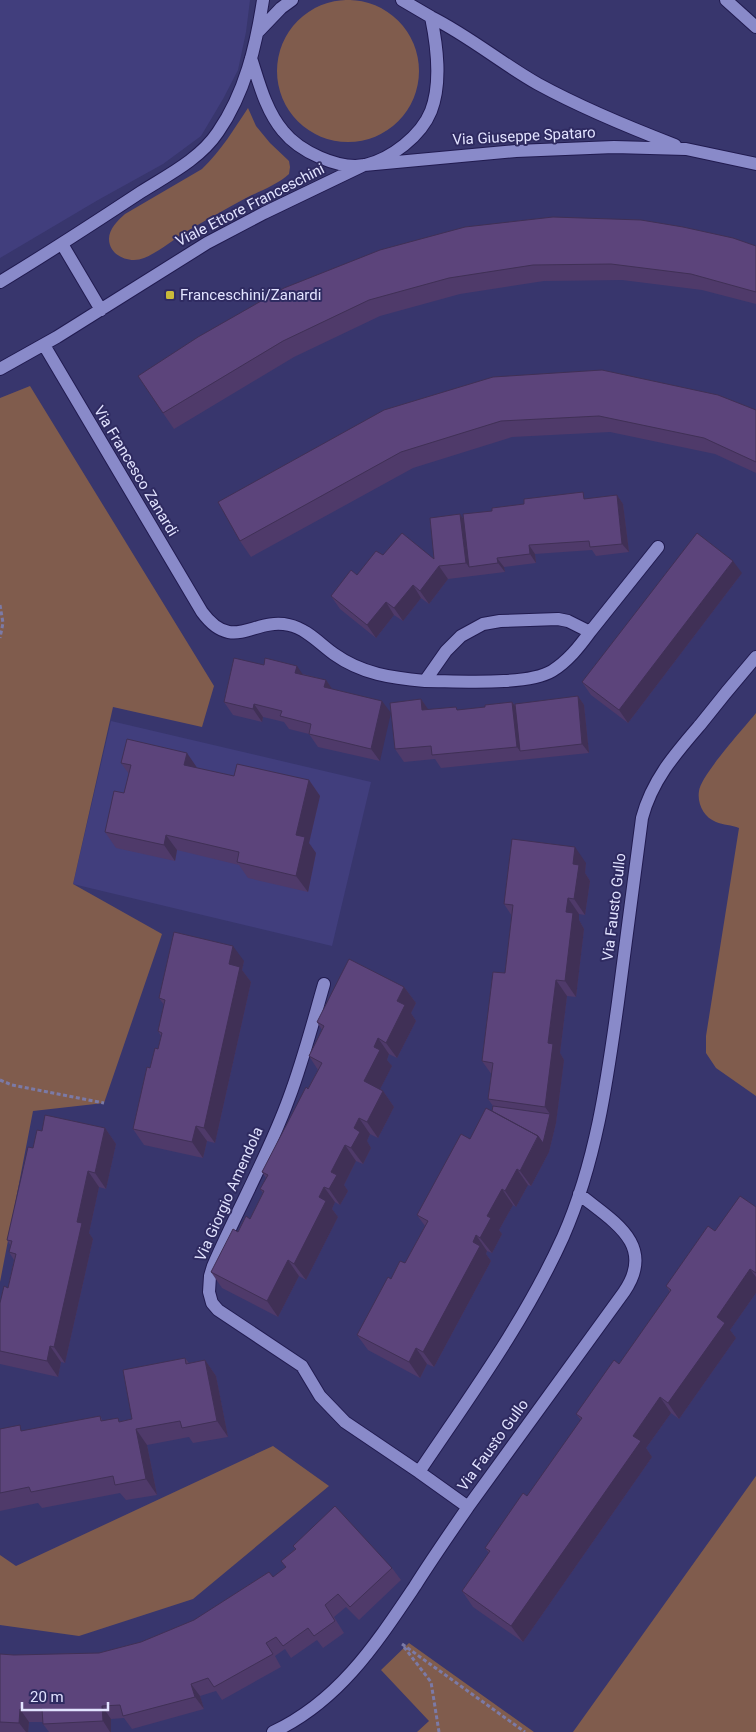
<svg xmlns="http://www.w3.org/2000/svg" width="756" height="1732" font-family="Roboto,sans-serif">
  <style>
    .built { fill: #413e7d }
    .green { fill: #805c4d }
    .lines { fill: none; stroke-linecap: round; stroke-linejoin: round }
    .minor-casing { stroke: #211b50; stroke-width: 14 }
    .path { stroke: #7b7aa6; stroke-width: 3; stroke-dasharray: 4 2.5; stroke-linecap: butt }
    .minor { stroke: #898ac9; stroke-width: 12 }
    .wall { fill: #4f3a6a }
    .shaded-wall { fill: #403056 }
    .building { fill: #5c447b; stroke: #403056 }
    .poi-dot { fill: #c9ba3a; stroke: #2f2b61; stroke-width: 2 }
    .labels { text-anchor: middle; dominant-baseline: central; stroke-width: 4; stroke-linejoin: round; paint-order: stroke }
    .street-label { font-size: 15px; fill: #e2e3ff; stroke: #2f2b61 }
    .poi-label { font-size: 15px; fill: #e2e3ff; stroke: #2f2b61; text-anchor: start }
  </style>
  <rect width="100%" height="100%" fill="#38366d"/>
  <path class="built" d="M0,0H250L246,32L238,70L223,99L201,136L163,164L98,200L0,258Z
    M111,721L371,782L332,946L73,884Z"/>
  <path class="green" d="M277 71a71 71 0 1 1 142 0a71 71 0 1 1-142 0Z
    M248,108L256,126L270,143L289,161L290,167L289,174C277,185 260,191 246,198C227,208 208,219 189,230C174,239 159,252 144,258C130,264 109,256 109,239C109,229 118,220 125,214L202,169C221,151 234,129 248,108Z
    M30,386L214,686L202,727L113,707L73,884L162,934L104,1103L33,1111L0,1282V398Z
    M756,713V1096L716,1068L706,1053V1036L739,828C732,825 723,825 716,822C704,817 697,804 699,791C701,775 744,728 756,713Z
    M273,1446L329,1486L193,1599L79,1636L0,1625V1555L16,1566Z
    M756,1476V1732H573Z
    M409,1643L534,1732H417L429,1721L381,1670Z"/>
  <g class="lines">
    <g class="minor-casing">
      <path id="minor" d="M726,0L756,27
        M431,17C469,36 501,63 538,84C582,108 628,127 675,145
        M257,33L281,8L292,0
        M251,58C259,83 266,111 283,131C299,151 338,170 365,165C391,159 421,136 431,111C442,82 437,46 431,17L402,0
        M62,244L101,310
        M0,282C48,253 94,223 141,192C168,175 200,159 218,132C245,93 256,46 263,0
        M44,345L202,612C233,654 253,617 289,625C307,629 320,644 334,654C362,674 392,678 425,681L446,651L461,636L483,624L500,621L558,619L568,621L590,632C579,647 568,661 552,671C527,686 456,681 425,681
        M0,369L57,337L207,243L264,213L364,165L516,151L614,147L686,149L756,164
        M590,632L658,547
        M324,984C313,1022 303,1061 289,1098C268,1156 237,1210 213,1266L210,1276L209,1292L212,1303L218,1310L302,1366L320,1396L345,1422L419,1472
        M579,1194C612,1221 657,1244 624,1292L468,1507L419,1472C470,1396 525,1321 563,1237C596,1162 607,1082 618,1002C626,941 634,879 642,818C652,780 675,754 700,725C718,702 737,679 756,657
        M273,1732C339,1701 376,1644 415,1586C432,1559 450,1533 468,1507"/>
    </g>
    <path class="path" d="M0,605L3,623L0,638
      M0,1080L12,1085L104,1103
      M402,1644L525,1732
      M404,1647L431,1682L439,1732"/>
    <use href="#minor" class="minor"/>
  </g>
  <path class="wall" d="M756,246V304L702,290L622,280L544,281L460,294L380,316L294,357L174,429L163,413L380,250Z
    M384,410H756V473L715,454L610,432L512,437L413,468L251,557L240,541Z
    M617,495L623,504L629,552L596,556L592,550L535,554L536,563L504,567L505,572L448,579L429,604L421,598L403,621L394,615L376,638L340,609L331,596L357,575L383,555L434,559L460,514L463,518L492,511Z
    M742,573L628,723L591,695L582,682Z
    M303,674L326,680L380,761L318,747L309,734L289,729L284,722L263,717L262,722L233,715L224,702Z
    M578,696L584,705L589,753L441,768L435,759L404,762L395,749L421,699L428,710H459L485,707L512,702L515,705Z
    M121,763L197,768L234,776L309,780L320,796L309,843L316,853L308,892L248,878L239,865L177,850L175,861L116,848L105,832L124,793L129,774Z
    M586,863L585,873L590,881L585,915L579,914V920L584,929L576,997L567,996L560,1053L564,1060L556,1123L549,1152L531,1186L528,1185L516,1207L513,1205L499,1230L502,1234L492,1253L487,1251L486,1254L491,1261L434,1367L427,1364L420,1378L368,1350L357,1335L391,1279L405,1263L425,1226L417,1215L470,1139L492,1111L493,1106L488,1099L492,1075L482,1061L505,973L512,916L504,904Z
    M244,961L242,970L251,982L215,1143L207,1141L203,1158L144,1145L133,1129L150,1068L158,1049L161,1036L158,1031L164,1005L159,998Z
    M404,987L416,1003L411,1013L416,1021L397,1058L389,1054L387,1060L392,1066L380,1089L383,1091L394,1107L378,1138L370,1134L367,1141L371,1148L363,1164L356,1161L344,1185L348,1191L340,1205L335,1202L332,1209L338,1217L306,1280L299,1276L278,1317L222,1288L211,1272L238,1232L250,1219L263,1193L260,1189L266,1178L262,1172L318,1070L309,1056L322,1030L317,1022Z
    M105,1128L116,1144L106,1189L99,1187L89,1233L93,1239L65,1363L61,1362L58,1377L0,1364V1303L8,1288L14,1260L9,1252L11,1246L7,1240L33,1148L42,1131Z
    M756,1207V1293L730,1330L736,1338L679,1419L671,1413L646,1448L652,1457L523,1642L473,1607L462,1591L489,1553L485,1548L527,1496L581,1420L576,1414L619,1364L670,1292L666,1286L715,1231Z
    M185,1358L189,1363L205,1360L216,1376L228,1437L193,1443L189,1437L147,1445L157,1495L126,1500L120,1493L42,1508L38,1503L0,1511V1429L24,1431L100,1416L103,1421H121L132,1419Z
    M293,1546L392,1568L401,1580L359,1620L346,1607L334,1617L344,1633L323,1648L317,1640L291,1658L285,1649L275,1656L281,1667L222,1700L216,1691L200,1696L204,1709L132,1729L124,1718L111,1719V1732H49L43,1724V1722H29L28,1732H0V1654L14,1655L99,1653L141,1642L194,1620L273,1577L286,1568L281,1561L295,1549Z"/>
  <path class="shaded-wall" d="M617,495L623,504L629,552L622,544Z
    M460,514L469,527V567L466,563Z
    M529,545L535,554L536,563L530,554Z
    M497,558L504,567L505,572L498,563Z
    M733,561L742,573L628,723L619,710Z
    M439,566L448,579L429,604L420,591Z
    M413,585L421,598L403,621L394,608Z
    M386,602L394,615L376,638L367,625Z
    M297,666L306,679L295,673Z
    M326,680L335,693L324,687Z
    M578,696L584,705L589,753L582,744Z
    M421,699L430,712L422,710Z
    M382,701L391,713L380,761L371,749Z
    M512,702L521,714L520,751L517,747Z
    M254,704L263,717L262,722L253,709Z
    M187,753L198,769L184,765Z
    M309,780L320,796L309,843L316,853L308,892L296,876V835Z
    M166,835L177,850L175,861L164,845Z
    M575,847L586,863L585,873L590,881L585,915L574,899L573,864Z
    M568,898L579,914V920L584,929L576,997L565,981L566,912Z
    M233,946L244,961L242,970L251,982L215,1143L204,1128L229,964Z
    M556,980L567,996L560,1053L564,1060L556,1123L549,1152L531,1186L520,1171L550,1114L545,1107L548,1043Z
    M404,987L416,1003L411,1013L416,1021L397,1058L386,1043L397,1001Z
    M378,1038L389,1054L387,1060L392,1066L376,1097L364,1081L374,1047Z
    M383,1091L394,1107L378,1138L367,1122Z
    M359,1118L370,1134L367,1141L371,1148L363,1164L351,1148L354,1128Z
    M196,1126L207,1141L203,1158L192,1142Z
    M105,1128L116,1144L106,1189L95,1173Z
    M345,1145L356,1161L344,1185L348,1191L340,1205L329,1189L331,1172Z
    M517,1169L528,1185L516,1207L505,1191Z
    M88,1171L99,1187L89,1233L93,1239L65,1363L54,1347L77,1222Z
    M324,1187L335,1202L332,1209L338,1217L306,1280L294,1264L319,1197Z
    M502,1189L513,1205L499,1230L502,1234L492,1253L480,1238L487,1216Z
    M476,1235L487,1251L486,1254L491,1261L434,1367L423,1352Z
    M288,1260L299,1276L278,1317L267,1301Z
    M750,1269L756,1277V1293L730,1330L736,1338L679,1419L668,1403L717,1317Z
    M50,1346L61,1362L58,1377L47,1361Z
    M416,1348L427,1364L420,1378L409,1362Z
    M205,1360L216,1376L228,1437L217,1421Z
    M660,1397L671,1413L646,1448L652,1457L523,1642L511,1626L633,1436Z
    M136,1429L147,1445L157,1495L146,1479Z
    M191,1684L200,1696L204,1709L195,1697Z
    M102,1706L111,1719V1732H110L103,1721Z
    M20,1709L29,1722L28,1732H26L19,1723Z"/>
  <path class="building" d="M553,217L641,220L683,227L733,238L756,246V292L691,274L611,264L533,265L449,278L369,300L283,341L163,413L138,376L198,337L284,288L380,250L465,227Z
    M602,370L718,395L756,410V462L704,438L599,416L501,421L401,452L240,541L218,502L384,410L493,377Z
    M583,492L584,499L617,495L622,544L590,547L589,541L529,545L530,554L497,558L498,563L469,567L463,514L492,511V508L524,504V499Z
    M460,514L466,563L439,566L420,591L413,585L394,608L386,602L367,625L331,596L351,570L357,575L376,551L383,555L402,533L434,559L430,518Z
    M697,533L733,561L619,710L582,682Z
    M234,658L264,665L265,658L297,666L295,673L326,680L324,687L382,701L371,749L309,734L311,724L280,716L282,711L254,704L253,709L224,702Z
    M578,696L582,744L520,751L515,704Z
    M421,699L422,710L456,707L457,710L485,707V705L512,702L517,747L432,755L431,746L395,749L390,703Z
    M127,739L187,753L184,765L234,776L237,764L309,780L296,835L305,837L296,876L237,862L239,852L166,835L164,845L105,832L114,791L124,793L131,765L121,763Z
    M512,839L575,847L573,864L579,865L574,899L568,898L566,912L573,913L565,981L556,980L548,1043L553,1044L545,1107L488,1099L493,1063L482,1061L493,972L505,973L513,905L504,904Z
    M174,932L233,946L229,964L240,967L204,1128L196,1126L192,1142L133,1129L147,1067L150,1068L155,1048L158,1049L162,1033L158,1031L165,1000L159,998Z
    M349,959L404,987L397,1001L405,1005L386,1043L378,1038L374,1047L380,1050L364,1081L383,1091L367,1122L359,1118L354,1128L360,1132L351,1148L345,1145L331,1172L337,1175L329,1189L324,1187L319,1197L326,1201L294,1264L288,1260L267,1301L211,1272L233,1229L238,1232L246,1216L250,1219L264,1191L260,1189L268,1175L262,1172L306,1087L308,1089L322,1063L309,1056L324,1026L317,1022Z
    M493,1106L550,1114L543,1143L538,1136L492,1111Z
    M486,1108L538,1136L520,1171L517,1169L505,1191L502,1189L487,1216L491,1218L480,1238L476,1235L473,1242L480,1246L423,1352L416,1348L409,1362L357,1335L388,1277L391,1279L400,1261L405,1263L428,1221L417,1215L461,1134L470,1139Z
    M45,1115L105,1128L95,1173L88,1171L77,1222L82,1223L54,1347L50,1346L47,1361L0,1351V1303L4,1286L8,1288L16,1254L9,1252L12,1241L7,1240L28,1147L33,1148L37,1130L42,1131Z
    M740,1196L756,1207V1273L750,1269L717,1317L725,1323L668,1403L660,1397L633,1436L641,1441L511,1626L462,1591L490,1551L485,1548L523,1493L527,1496L582,1418L576,1414L614,1360L619,1364L671,1290L666,1286L708,1226L715,1231Z
    M185,1358L186,1364L205,1360L217,1421L182,1428L180,1421L136,1429L146,1479L115,1485L113,1476L31,1492L29,1487L0,1493V1429L20,1425L21,1431L100,1416L101,1421L118,1418L119,1422L132,1419L123,1370Z
    M335,1506L392,1568L350,1607L338,1594L325,1605L335,1621L314,1636L308,1628L283,1646L276,1637L266,1643L273,1654L214,1687L208,1678L191,1684L195,1697L123,1716L120,1705L102,1706L103,1721L43,1724L42,1709H20L19,1723L0,1722V1654L14,1655L99,1653L141,1642L194,1620L269,1572L273,1577L286,1567L281,1561L296,1549L293,1546Z"/>
  <rect class="poi-dot" x="165" y="290" width="10" height="10" rx="2.5"/>
  <g class="labels">
    <g class="street-label">
      <text transform="translate(524 136) rotate(-3)">Via Giuseppe Spataro</text>
      <text transform="translate(250 205) rotate(-27)">Viale Ettore Franceschini</text>
      <text transform="translate(136 471) rotate(59)">Via Francesco Zanardi</text>
      <text transform="translate(614 907) rotate(-83)">Via Fausto Gullo</text>
      <text transform="translate(229 1194) rotate(-66)">Via Giorgio Amendola</text>
      <text transform="translate(493 1445) rotate(-54)">Via Fausto Gullo</text>
    </g>
    <g class="poi-label">
      <text x="180" y="295">Franceschini/Zanardi</text>
    </g>
  </g>
  <path d="M22 1702v8h86v-8" fill="none" stroke="#e2e3ff" stroke-width="2.5"/>
  <text x="30" y="1702" font-size="15" fill="#e2e3ff" stroke="#2f2b61" stroke-width="4" paint-order="stroke">20 m</text>
</svg>
